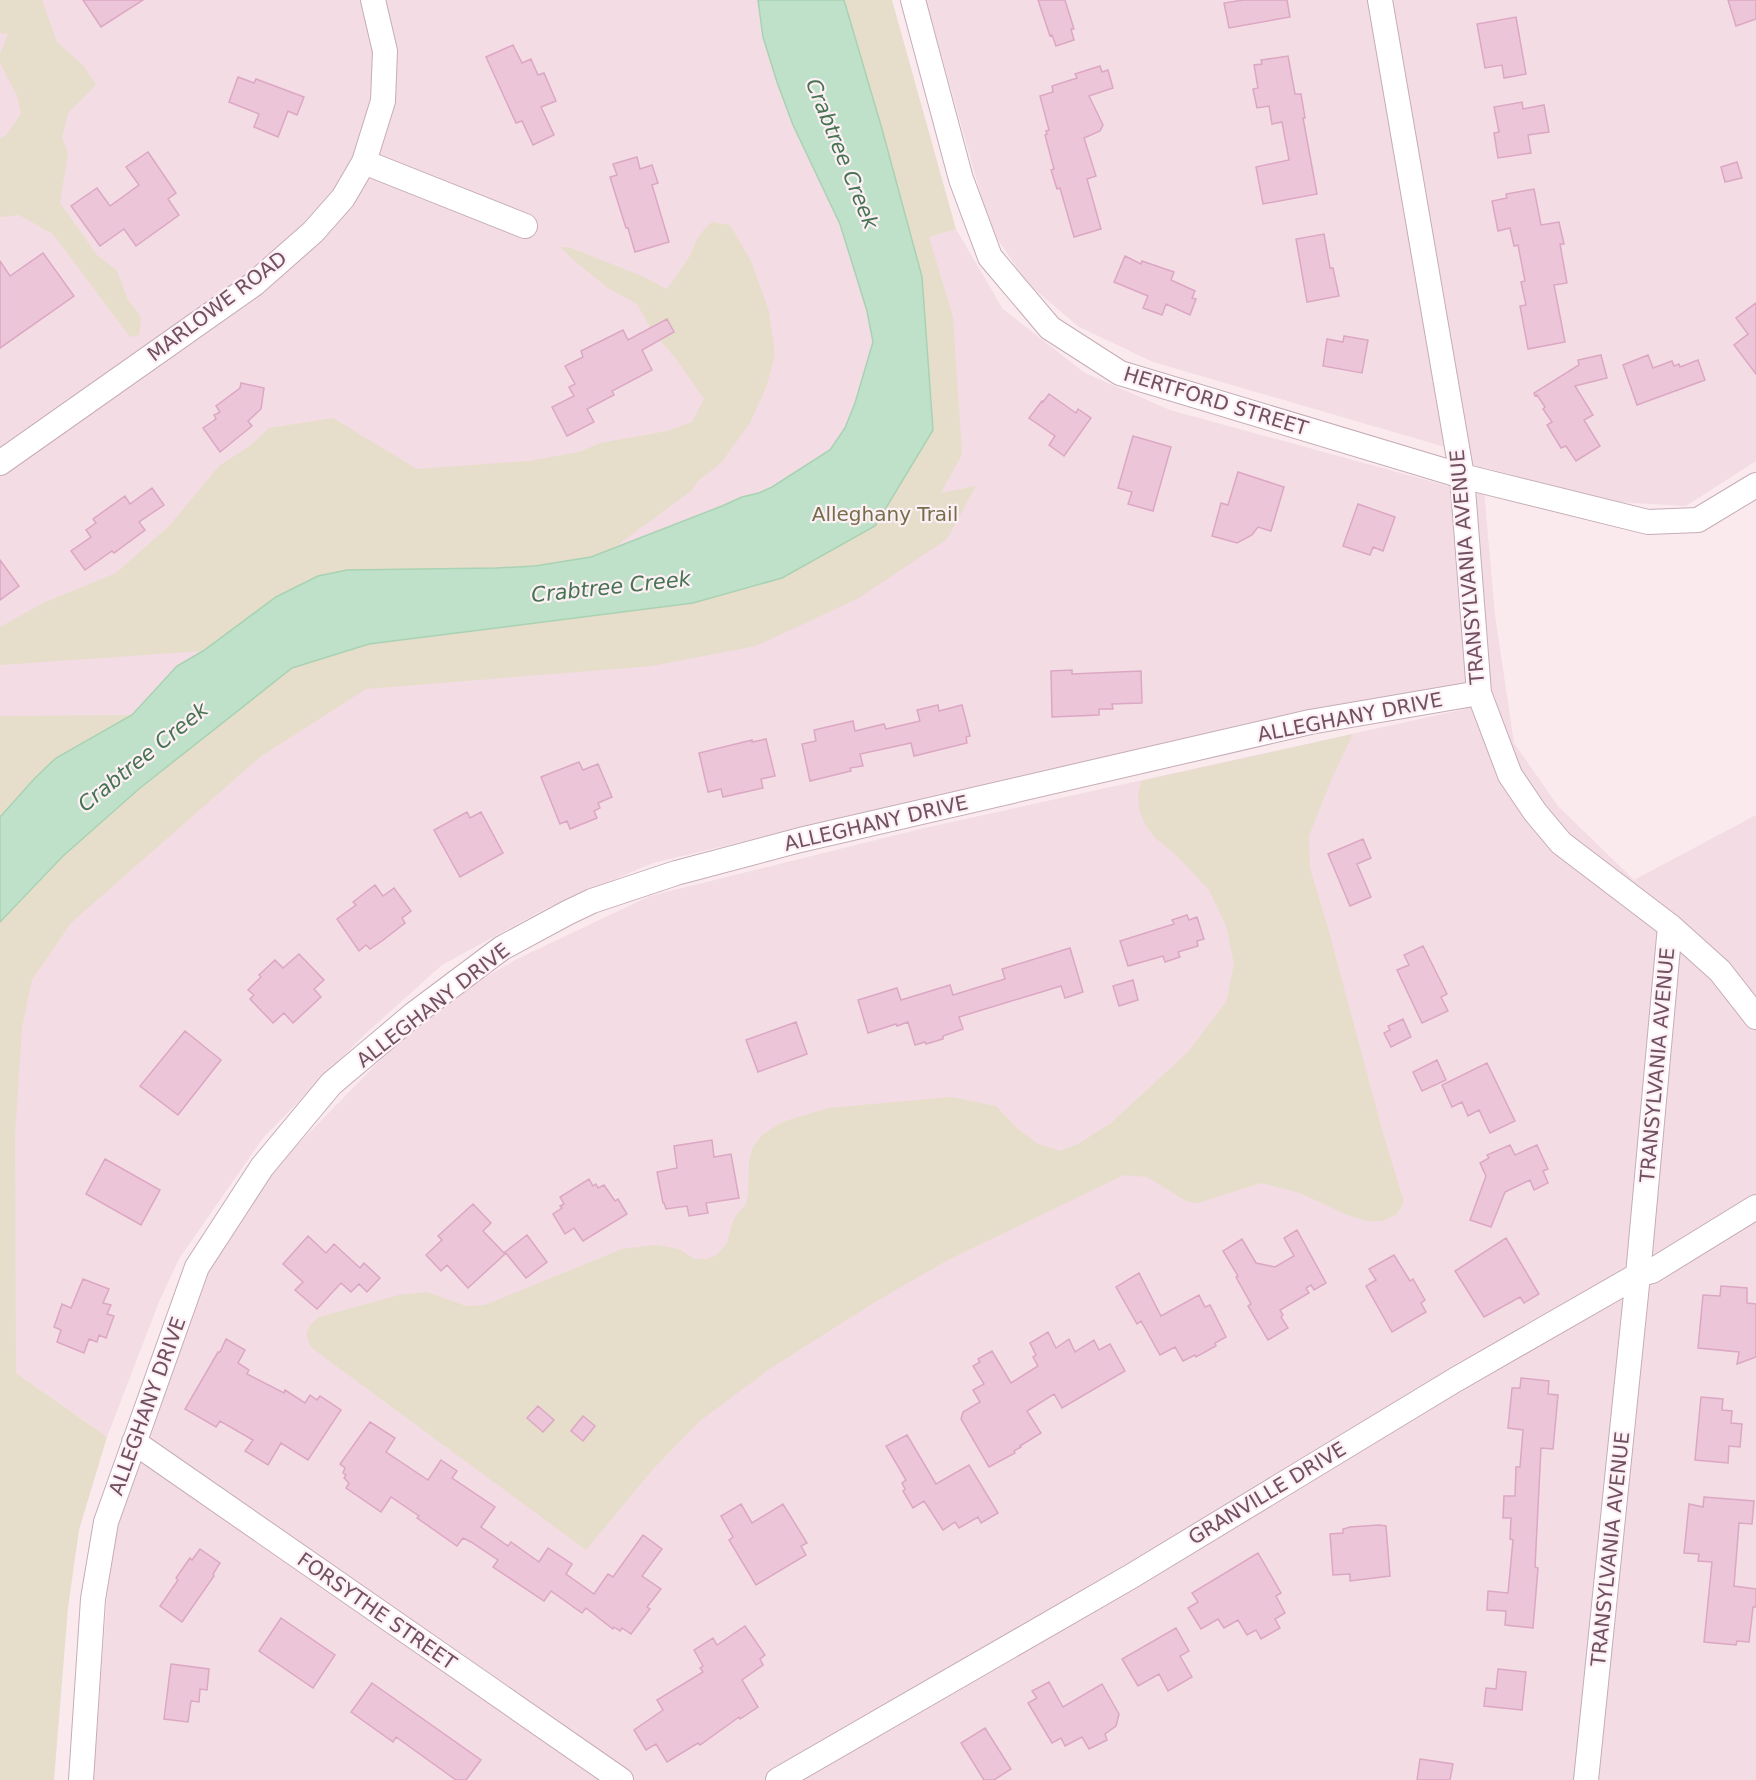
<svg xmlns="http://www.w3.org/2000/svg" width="1756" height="1780" font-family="'DejaVu Sans',sans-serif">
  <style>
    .residential { fill: #f3dce4 }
    .green { fill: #e6deca }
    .water { fill: #c0e1c9; stroke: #a8d2b3; stroke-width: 1.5 }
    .building { fill: #ecc5d8; stroke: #dca7c2; stroke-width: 1.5 }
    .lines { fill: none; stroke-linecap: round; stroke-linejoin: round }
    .minor-casing { stroke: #c6acb7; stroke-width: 26 }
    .minor { stroke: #fff; stroke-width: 24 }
    .labels { text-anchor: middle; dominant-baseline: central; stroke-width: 4.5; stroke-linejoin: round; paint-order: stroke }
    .street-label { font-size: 20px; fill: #715062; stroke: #fdf0f4 }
    .park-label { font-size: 20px; fill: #766d4a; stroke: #fdf0f4 }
    .water-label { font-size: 21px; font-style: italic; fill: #467452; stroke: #fdf0f4 }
  </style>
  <rect width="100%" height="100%" fill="#faeaee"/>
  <path class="residential" d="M0,0H758L763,37L777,82L793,125L840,224L867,311L873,342L855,403L845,428L830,450L813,462L759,493L742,497L722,506L591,557L535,566L203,651L177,666L132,715L180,730L700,579L868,447L900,245L956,229L1003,309L1085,373L1170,410L1448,486L1445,447L1153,362L1079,327L1027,283L990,228L926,0H1756V461L1686,506L1617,502L1482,467L1495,615L1514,743L1558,806L1634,880L1756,815V1780H93L107,1597L116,1532L152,1432L202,1282L266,1177L430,1009L517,959L650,896L920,829L1465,709L1462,686L796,829L653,863L545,909L442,965L363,1036L263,1138L179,1259L159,1302L107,1437L16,1373L0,1359Z"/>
  <path class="green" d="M0,0H42L57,42L83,65L96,85L68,113L62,138L68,153L60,203L97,255L117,271L128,300L141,317L139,335L130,337L53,234L19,215L0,217V139L6,135L21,114L17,96L0,63V54L8,34L0,33Z
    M780,0H892L956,229L929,237L953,317L962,454L941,493L976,486L947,539L857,599L756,646L652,666L366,689L260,757L71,923L32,980L22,1028L15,1135L16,1373L107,1437L79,1530L68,1608L54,1780H0V873L213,685L635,571L872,451L893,325Z
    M712,222L730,225L751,261L769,311L775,355L767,385L750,423L721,463L698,481L691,491L612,549L591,557L535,566L496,568L347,570L318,576L276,597L203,651L0,665V627L43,603L116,573L169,526L219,466L251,445L269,428L333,418L417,469L529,461L579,452L600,443L667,431L692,422L704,399L676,359L652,331L637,304L608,288L578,264L560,247L571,248L642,276L667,289C675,278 682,268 689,257C698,240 696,236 712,222Z
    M132,715L56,758L35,778L0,817V716Z
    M1353,734L1332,778L1309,836L1310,868L1328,928L1383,1133L1404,1202L1397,1214L1383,1221H1366L1345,1214L1300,1193L1261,1183L1198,1203L1188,1202L1147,1177L1124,1175L948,1260L875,1302L771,1368L700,1421L653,1469L586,1550L313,1349C302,1334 306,1328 319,1317L399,1295L427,1292L466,1306L485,1305L622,1249L656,1245L679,1249L694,1259H707L717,1255L727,1243L732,1224L737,1214L746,1204L748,1195L749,1161L752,1149L761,1136L782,1122L828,1108L951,1097L996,1106L1018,1129L1038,1144L1060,1151L1078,1144L1111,1123L1188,1052L1226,1002L1234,964L1226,926L1209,890L1174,853L1155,838L1146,826L1139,810L1138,794L1141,781Z"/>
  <path class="water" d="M758,0H844L882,129L922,277L933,430L875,526L782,578L693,603L369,644L292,668L140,788L63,856L0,922V817L35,778L56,758L132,715L177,666L203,651L276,597L318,576L347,570L496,568L535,566L591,557L722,506L742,497L759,493L772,487L830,450L845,428L855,403L873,342L867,311L840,224L793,125L777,82L763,37Z"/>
  <path class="building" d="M83,0H143L101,27Z
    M1038,0H1065L1074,29H1071L1074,40L1056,46L1052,35L1050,36Z
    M1243,0H1287L1290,17L1229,28L1224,3Z
    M1728,0H1756V19L1736,26Z
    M1516,17L1526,74L1504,78L1502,65L1485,68L1477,24Z
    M513,45L522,63L531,59L538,75L544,73L556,101L541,107L554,135L533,145L522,121L516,123L486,57Z
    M1288,56L1295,94H1301L1305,118H1303L1317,194L1263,204L1256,167L1289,160L1282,122L1272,124L1269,106L1257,108L1253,89L1258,88L1254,65L1262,64L1261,60Z
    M1100,66L1102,72L1108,70L1113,88L1089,96L1103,125L1100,131L1084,138L1096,176L1087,179L1101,229L1074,237L1060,188L1057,189L1051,170L1054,169L1045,135L1047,134L1046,131L1049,130L1040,96L1053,92L1052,86L1077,78L1075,74Z
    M238,77L254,83L256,79L304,97L297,115L288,111L278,137L254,127L259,114L229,102Z
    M1522,102L1523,109L1544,105L1549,132L1528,135L1531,153L1498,158L1494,133L1499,132L1494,107Z
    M148,152L176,193L168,199L179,215L136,246L124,229L100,246L71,206L97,188L110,206L139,185L126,167Z
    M637,157L640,169L652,165L658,183L652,185L669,242L635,252L628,228H626L610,177L617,175L613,164Z
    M1737,162L1742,178L1725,182L1721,167Z
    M1534,189L1541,225L1559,222L1564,244H1560L1567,283L1554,285L1565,342L1528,349L1520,306L1526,305L1521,282L1525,281L1518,245L1514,246L1510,228L1498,231L1492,201L1507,198L1506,194Z
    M1324,234L1330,268H1333L1339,296L1307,302L1296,239Z
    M43,253L74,296L0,348V261L10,276Z
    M1125,256L1141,264L1142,261L1174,272L1171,280L1195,291L1192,298L1196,299L1190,315L1166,304L1162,315L1143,308L1148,296L1114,282Z
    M1756,303V374L1734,345L1748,334L1736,318Z
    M667,319L674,332L642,350L652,370L612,391L614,395L587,409L594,422L567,436L552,407L574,396L569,387L575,384L565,366L583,357L581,351L623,330L628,340Z
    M1344,336L1368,340L1362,373L1323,366L1327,339L1343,342Z
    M1601,355L1607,378L1575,386L1593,415L1584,420L1600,446L1576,461L1566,446L1561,448L1547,425L1552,422L1543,409L1545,407L1537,395L1535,396L1534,393L1579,365L1578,360Z
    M1648,355L1653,368L1672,361L1674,366L1679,364L1680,367L1698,360L1705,380L1637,405L1623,365Z
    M241,383L264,388L261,409L248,421L252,426L220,452L203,428L216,419L214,415L220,412L216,406L240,388Z
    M1049,394L1076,413L1078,409L1091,418L1064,456L1049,445L1055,436L1029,418L1042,401L1043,402Z
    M1133,436L1171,447L1153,511L1128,504L1132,492L1118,488Z
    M1238,472L1284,487L1271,531L1258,527L1252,535L1237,543L1212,536L1221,503L1228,505Z
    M152,488L164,505L139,522L145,530L114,553L112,551L85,570L71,551L91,537L86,530L96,523L93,519L125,496L130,504Z
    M1358,504L1395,517L1383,551L1373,547L1370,555L1343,546Z
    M0,560L19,586L0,600Z
    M1072,670V674L1141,671L1142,703L1112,704L1113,709H1099V715L1052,717L1051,671Z
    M938,705L939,711L962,705L970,736L966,737L967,743L914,756L911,743L860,754L863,766L850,768L851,771L810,781L802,744L816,741L814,730L853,721L855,731L884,724L886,729L920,721L917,710Z
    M766,739L775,776L761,779L763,788L723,797L721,789L708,792L699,753L752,740V742Z
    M579,762L583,770L598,764L612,797L598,803L600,808L594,811L597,818L570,829L567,821L560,824L541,777Z
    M467,812L470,818L481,812L503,853L460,877L434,830Z
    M1363,839L1371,858L1357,864L1371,897L1350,906L1328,854Z
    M375,885L383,896L394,888L411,911L402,918L405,923L382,941L370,949L366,945L359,951L337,919L356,905L353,902Z
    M1187,915L1189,920L1197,917L1204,939L1197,941L1198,946L1178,952L1180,957L1165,962L1163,956L1128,966L1120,941L1174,924L1172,920Z
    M1423,946L1447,994L1441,997L1448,1011L1422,1023L1397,970L1409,965L1404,955Z
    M1070,948L1083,992L1065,998L1061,986L959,1017L963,1029L943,1036V1039L926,1044L925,1042L915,1045L908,1022L897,1026L896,1024L868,1033L858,1000L897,988L901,1000L950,985L953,995L1005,979L1002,969Z
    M299,954L324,980L314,989L321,997L293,1023L284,1013L273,1023L250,999L254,995L248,990L261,977L259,975L275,960L283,968Z
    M1133,980L1138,1000L1119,1006L1113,986Z
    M1403,1019L1411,1037L1391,1047L1384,1033L1390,1030L1388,1026Z
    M796,1022L807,1054L758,1072L746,1040Z
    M185,1031L221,1060L178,1115L140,1086Z
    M1437,1060L1446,1080L1422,1091L1413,1072Z
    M1487,1063L1515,1121L1490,1133L1479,1110L1468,1116L1462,1102L1452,1107L1442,1085Z
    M712,1140L714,1157L731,1154L739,1198L706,1203L708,1213L689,1216L687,1206L666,1209L664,1203H663L657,1172L677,1168L674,1146Z
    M1510,1145L1515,1155L1537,1145L1548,1169L1543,1171L1548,1183L1534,1190L1530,1180L1505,1192L1491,1227L1470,1220L1486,1176L1480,1163L1489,1158L1487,1155Z
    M105,1159L160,1190L141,1225L86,1194Z
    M589,1179L593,1186L596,1184L598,1188L604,1185L615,1201L618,1199L627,1214L583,1241L574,1228L565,1234L553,1214L562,1208L560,1206L564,1204L560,1197Z
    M473,1204L491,1223L483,1231L505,1254L468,1288L447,1265L441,1271L426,1255L442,1240L438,1236Z
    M1297,1230L1326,1283L1314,1290L1311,1285L1306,1288L1309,1293L1280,1310L1283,1315L1281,1317L1288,1328L1268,1340L1248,1306L1251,1304L1236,1277L1238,1276L1223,1251L1242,1239L1256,1263L1275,1267L1294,1256L1284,1238Z
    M527,1235L547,1262L526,1278L505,1252Z
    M308,1236L326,1253L334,1244L360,1268L364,1263L380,1278L367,1292L359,1284L351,1292L341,1283L317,1309L295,1290L303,1282L283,1264Z
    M1506,1238L1539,1294L1524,1303L1520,1297L1484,1317L1455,1271Z
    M1394,1255L1410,1281L1413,1279L1425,1300L1421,1303L1426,1312L1392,1332L1366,1286L1376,1280L1369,1269Z
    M1139,1273L1161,1316L1199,1295L1205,1307L1210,1305L1226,1337L1215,1343L1216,1346L1196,1357L1195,1355L1183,1361L1175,1347L1160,1355L1141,1321L1137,1324L1116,1287Z
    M83,1279L109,1289L103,1303L111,1305L107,1314L114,1316L106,1338L99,1335L97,1342L89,1339L84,1353L57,1342L61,1330L54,1327L62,1304L71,1308Z
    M1721,1286L1747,1288V1303L1756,1304V1357L1737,1364L1739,1352L1698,1348L1703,1295L1720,1296Z
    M1048,1332L1056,1348L1069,1339L1075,1352L1094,1340L1099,1350L1110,1344L1125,1371L1062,1408L1054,1394L1027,1411L1041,1433L1020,1446L1021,1447L1014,1451L1015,1453L989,1467L961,1419L963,1412L980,1402L973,1390L984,1384L973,1366L980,1362L978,1359L992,1351L1011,1383L1038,1366L1033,1357L1036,1355L1030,1343Z
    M226,1339L245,1350L238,1363L249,1370L247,1374L284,1393L285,1390L305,1403L310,1395L317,1400L320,1396L341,1410L308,1460L281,1443L268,1465L245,1451L253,1440L220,1421L216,1427L185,1409L218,1352H220Z
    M1521,1378L1549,1381L1548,1394L1558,1395L1553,1449L1541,1448L1535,1567L1538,1568L1533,1628L1505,1625L1506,1611L1487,1610L1488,1591L1508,1593L1513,1540L1510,1539L1511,1518H1503L1504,1496H1515L1516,1467H1520L1523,1430L1508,1428L1512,1388H1520Z
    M1701,1397L1723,1399L1722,1410L1732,1411L1731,1423L1742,1424L1740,1447L1729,1446L1728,1463L1695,1460Z
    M538,1406L554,1420L543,1432L527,1418Z
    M583,1416L595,1426L583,1441L571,1431Z
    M370,1422L395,1438L386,1452L428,1480L441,1460L457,1471L452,1478L495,1507L481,1527L508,1546L511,1542L539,1562L548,1548L572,1564L566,1574L594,1594L608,1574L613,1577L643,1535L662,1549L642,1576L661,1589L647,1607L650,1609L631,1634L622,1628L620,1631L614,1627L613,1629L586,1608L582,1613L551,1591L544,1601L493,1567L498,1560L471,1542L463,1538L457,1546L417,1518L419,1516L391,1497L381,1512L346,1488L349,1483L344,1478L346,1475L343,1473L345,1468L340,1464Z
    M907,1435L936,1484L969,1465L998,1513L981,1523L978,1517L959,1528L955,1522L943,1530L924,1501L913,1508L903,1491L905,1489L902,1483L906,1480L886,1446Z
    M1704,1497L1754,1501L1752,1524L1739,1523L1734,1586L1756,1589V1607H1753L1749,1642L1737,1641L1736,1645L1704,1642L1712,1562L1698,1561L1699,1554L1684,1553L1689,1504L1703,1507Z
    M741,1504L752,1523L783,1504L807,1543L801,1546L806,1555L756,1585L729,1540L733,1537L721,1516Z
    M1379,1525L1386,1526L1390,1576L1350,1581V1574L1333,1575L1330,1534L1343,1533V1529L1350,1527Z
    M200,1549L220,1563L213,1574L214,1576L182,1622L160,1606L178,1580L176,1578L190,1558L192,1560Z
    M1258,1553L1281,1593L1276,1596L1285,1613L1275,1619L1280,1628L1261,1639L1256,1630L1247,1635L1238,1620L1224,1628L1218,1619L1201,1629L1188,1608L1198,1602L1192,1593Z
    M281,1618L335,1655L313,1688L259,1651Z
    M745,1626L765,1655L760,1659L763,1665L742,1680L758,1707L740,1719L739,1717L700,1745L698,1743L667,1762L656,1744L646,1750L634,1730L663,1710L657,1700L703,1672L700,1668L703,1666L694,1650L713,1638L717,1645Z
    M1176,1628L1189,1651L1180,1656L1192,1677L1168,1691L1159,1674L1138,1686L1122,1659Z
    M171,1664L209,1669L207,1690L200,1689L199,1702L191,1701L188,1722L164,1719Z
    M1498,1669L1526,1672L1522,1710L1484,1706L1486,1688L1496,1689Z
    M1049,1682L1063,1707L1102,1684L1119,1714L1116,1726L1105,1734L1107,1740L1089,1749L1082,1737L1065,1746L1061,1738L1052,1743L1028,1703L1037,1698L1032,1691Z
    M372,1683L481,1760L466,1780H456L396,1737L393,1742L351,1712Z
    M985,1728L1011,1769L994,1780H984L961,1743Z
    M1420,1759L1453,1764L1450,1780H1417Z"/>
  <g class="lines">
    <g class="minor-casing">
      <path id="minor" d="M913,0L961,179L990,257L1050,328L1120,373L1462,476L1648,522L1698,520L1756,485
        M1380,0L1462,476L1479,693L1510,775L1535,812L1561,843L1670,926L1720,971L1756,1017
        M364,162L525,226
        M0,463L254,284L313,232L343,198L364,162L383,101L385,51L373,0
        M134,1442L621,1780
        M81,1780L93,1599L106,1522L197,1267L262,1167L331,1084L414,1014L502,948L567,913L592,901L676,873L800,840L1310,722L1479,693
        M778,1780L1130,1577L1455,1380L1638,1275L1652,1271L1756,1207
        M1586,1780L1638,1275L1670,926"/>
    </g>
    <use href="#minor" class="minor"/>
  </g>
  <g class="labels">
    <g class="street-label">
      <text transform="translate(217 306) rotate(-37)">MARLOWE ROAD</text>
      <text transform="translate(1216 401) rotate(17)">HERTFORD STREET</text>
      <text transform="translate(1467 567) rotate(-95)">TRANSYLVANIA AVENUE</text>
      <text transform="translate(1350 717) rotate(-11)">ALLEGHANY DRIVE</text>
      <text transform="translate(876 823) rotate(-13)">ALLEGHANY DRIVE</text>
      <text transform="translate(433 1005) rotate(-38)">ALLEGHANY DRIVE</text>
      <text transform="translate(1657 1065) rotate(-85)">TRANSYLVANIA AVENUE</text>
      <text transform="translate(147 1406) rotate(-70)">ALLEGHANY DRIVE</text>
      <text transform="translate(1267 1493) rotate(-31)">GRANVILLE DRIVE</text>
      <text transform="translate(1610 1549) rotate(-84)">TRANSYLVANIA AVENUE</text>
      <text transform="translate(377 1611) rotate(35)">FORSYTHE STREET</text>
    </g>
    <g class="park-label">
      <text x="885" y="514">Alleghany Trail</text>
    </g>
    <g class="water-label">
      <text transform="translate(842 154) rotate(68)">Crabtree Creek</text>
      <text transform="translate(611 587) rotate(-6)">Crabtree Creek</text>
      <text transform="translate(143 757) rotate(-39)">Crabtree Creek</text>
    </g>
  </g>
</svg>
